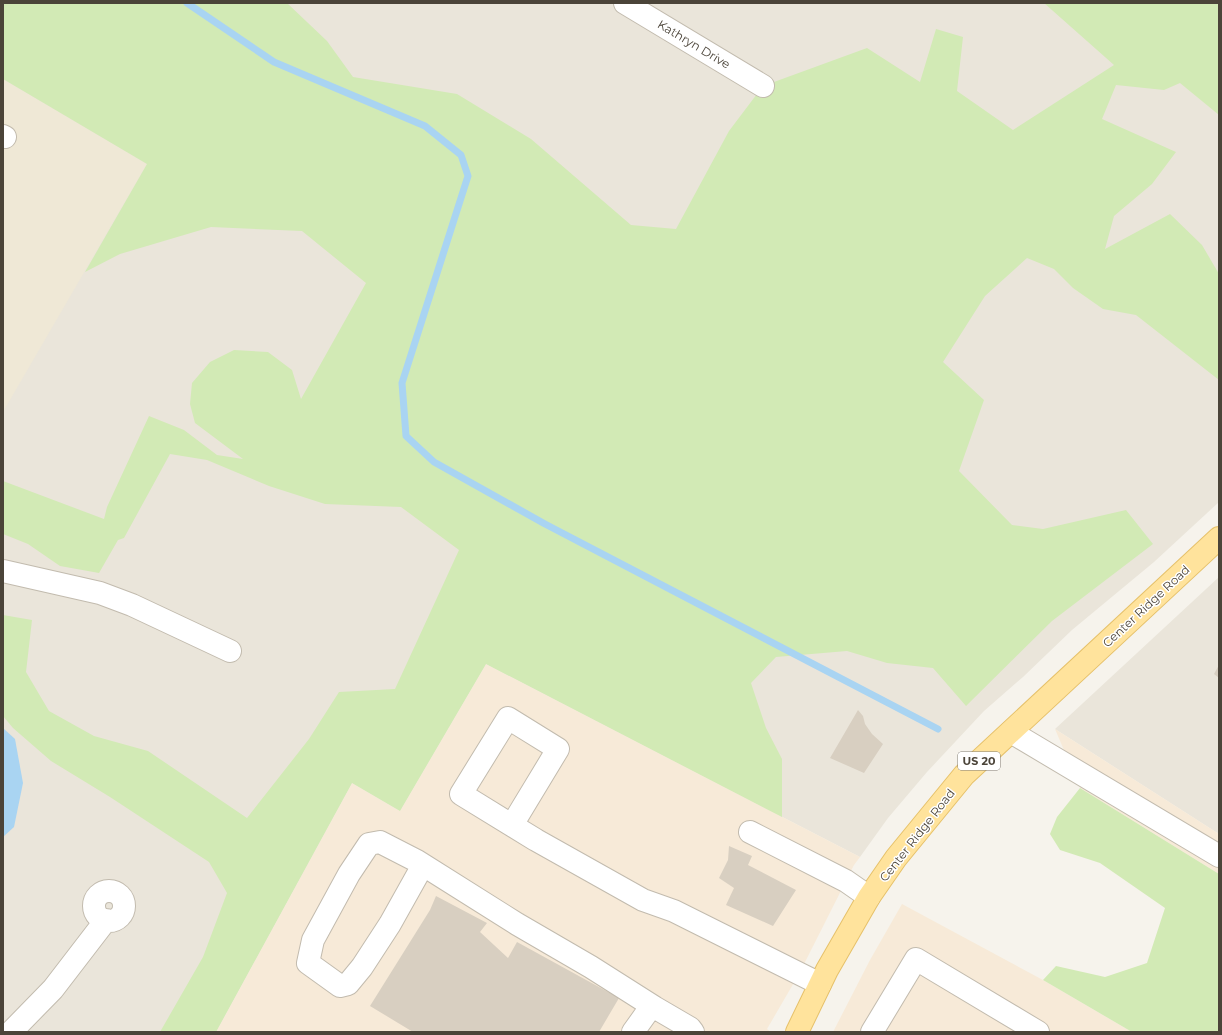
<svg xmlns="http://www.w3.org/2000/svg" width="1222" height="1035" font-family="Montserrat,sans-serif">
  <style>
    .residential { fill: #eae5da }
    .commercial { fill: #f7ead8 }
    .education { fill: #efe8d6 }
    .green { fill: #d2eab5 }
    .water { fill: #a9d4f2 }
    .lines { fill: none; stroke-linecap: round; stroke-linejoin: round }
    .stream { stroke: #a9d4f2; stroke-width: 7 }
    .building { fill: #d8cfc1 }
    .minor-casing { stroke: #c2bbae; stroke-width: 24 }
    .major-casing { stroke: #e6c16a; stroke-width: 24 }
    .minor { stroke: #fff; stroke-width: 22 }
    .major { stroke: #ffe39c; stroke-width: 22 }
    .labels { text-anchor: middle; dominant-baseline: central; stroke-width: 3; stroke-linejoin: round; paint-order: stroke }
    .shield { fill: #fff; stroke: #817c74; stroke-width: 1 }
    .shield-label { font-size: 11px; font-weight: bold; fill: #4b4439 }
    .street-label { font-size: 12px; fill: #4b4439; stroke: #fff }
  </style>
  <rect width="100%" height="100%" fill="#f6f3ec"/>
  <path class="residential" d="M3,3H1219V502L1154,562L1072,630L1023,677L984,711L927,772L888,818L860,857L486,664L400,811L352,783L216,1032H3Z
    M1219,577V834L1055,729Z"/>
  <path class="commercial" d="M486,664L860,857L854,865L799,974L767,1029L771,1032H216L352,783L400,811Z
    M1055,729L1219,834V874L1080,788Z
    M902,904L1043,980L1132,1032H833L870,960Z"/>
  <path class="education" d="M3,79L147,164L3,412Z"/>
  <path class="green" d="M3,3H287L327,41L353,77L457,94L531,139L631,225L676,229L729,131L763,86L867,48L920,82L936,29L963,37L957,91L1013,130L1114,65L1044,3H1219V115L1180,83L1164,90L1116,85L1102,119L1176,152L1152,184L1114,216L1105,249L1170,214L1202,245L1219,274V380L1136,315L1103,309L1073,288L1054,269L1027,258L985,296L943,362L984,400L959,471L1012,525L1043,529L1126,510L1153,544L1052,621L966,706L933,668L887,663L847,651L776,657L751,683L766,728L782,759V817L486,664L400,811L352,783L216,1032H160L203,957L227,893L209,862L110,797L51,761L13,728L3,716V615L32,620L26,672L49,711L94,736L148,751L247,818L309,739L339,692L395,689L459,550L401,507L325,504L269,486L207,460L170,454L124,538L118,540L99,573L60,566L28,544L3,534V481L104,519L107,507L149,416L184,430L217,455L243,459L195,423L190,404L192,383L210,362L234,350L268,352L292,370L301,399L366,283L302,231L211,227L120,254L85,272L147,164L3,79Z
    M1080,788L1219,874V1032H1132L1043,980L1056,966L1105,977L1147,963L1165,908L1100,863L1060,850L1050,834L1057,817Z"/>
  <path class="water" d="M3,728L15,739L23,783L14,827L3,837Z"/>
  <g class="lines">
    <path class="stream" d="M187,3L274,62L425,126L461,155L468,176L402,383L406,436L434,462L545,524L938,729"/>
  </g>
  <path class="building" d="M1219,665V678L1214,674Z
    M858,710L863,716L865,724L872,734L883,744L864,773L830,758Z
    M729,846L752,856L748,865L796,890L773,926L726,905L734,888L719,878L728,860Z
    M436,896L487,923L480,932L508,958L517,942L619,998L599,1032H413L370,1006L430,910Z"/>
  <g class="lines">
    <g class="minor-casing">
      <path id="minor" d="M625,3L763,86
        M3,136L5,137
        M3,571L100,593L132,605L230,651
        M1011,732L1219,856
        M512,825L558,749L508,718L461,794L536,840L643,900L674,911L820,984
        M750,832L846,881L869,897
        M423,865L390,924L362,967L348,984L340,986L308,963L313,940L349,874L369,844L380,842L417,861L517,924L591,967L654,1007
        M94 906a15 15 0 1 1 30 0a15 15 0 1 1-30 0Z
        M11,1032L53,989L106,920
        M633,1032L648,1011L654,1007L690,1028L693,1032
        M872,1032L916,959L1038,1032"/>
    </g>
    <g class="major-casing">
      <path id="major" d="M797,1032L827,970L869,897L896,858L964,775L1219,538"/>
    </g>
    <use href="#minor" class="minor"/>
    <use href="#major" class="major"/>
  </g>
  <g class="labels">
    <rect class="shield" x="958" y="752" width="42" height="18" rx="3"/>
    <g class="shield-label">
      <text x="979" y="761">US 20</text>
    </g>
    <g class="street-label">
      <text transform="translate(694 44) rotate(31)">Kathryn Drive</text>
      <text transform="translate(1146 606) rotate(-43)">Center Ridge Road</text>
      <text transform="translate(917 835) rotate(-52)">Center Ridge Road</text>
    </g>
  </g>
  <rect width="1222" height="1035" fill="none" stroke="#4b4439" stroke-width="8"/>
</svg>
